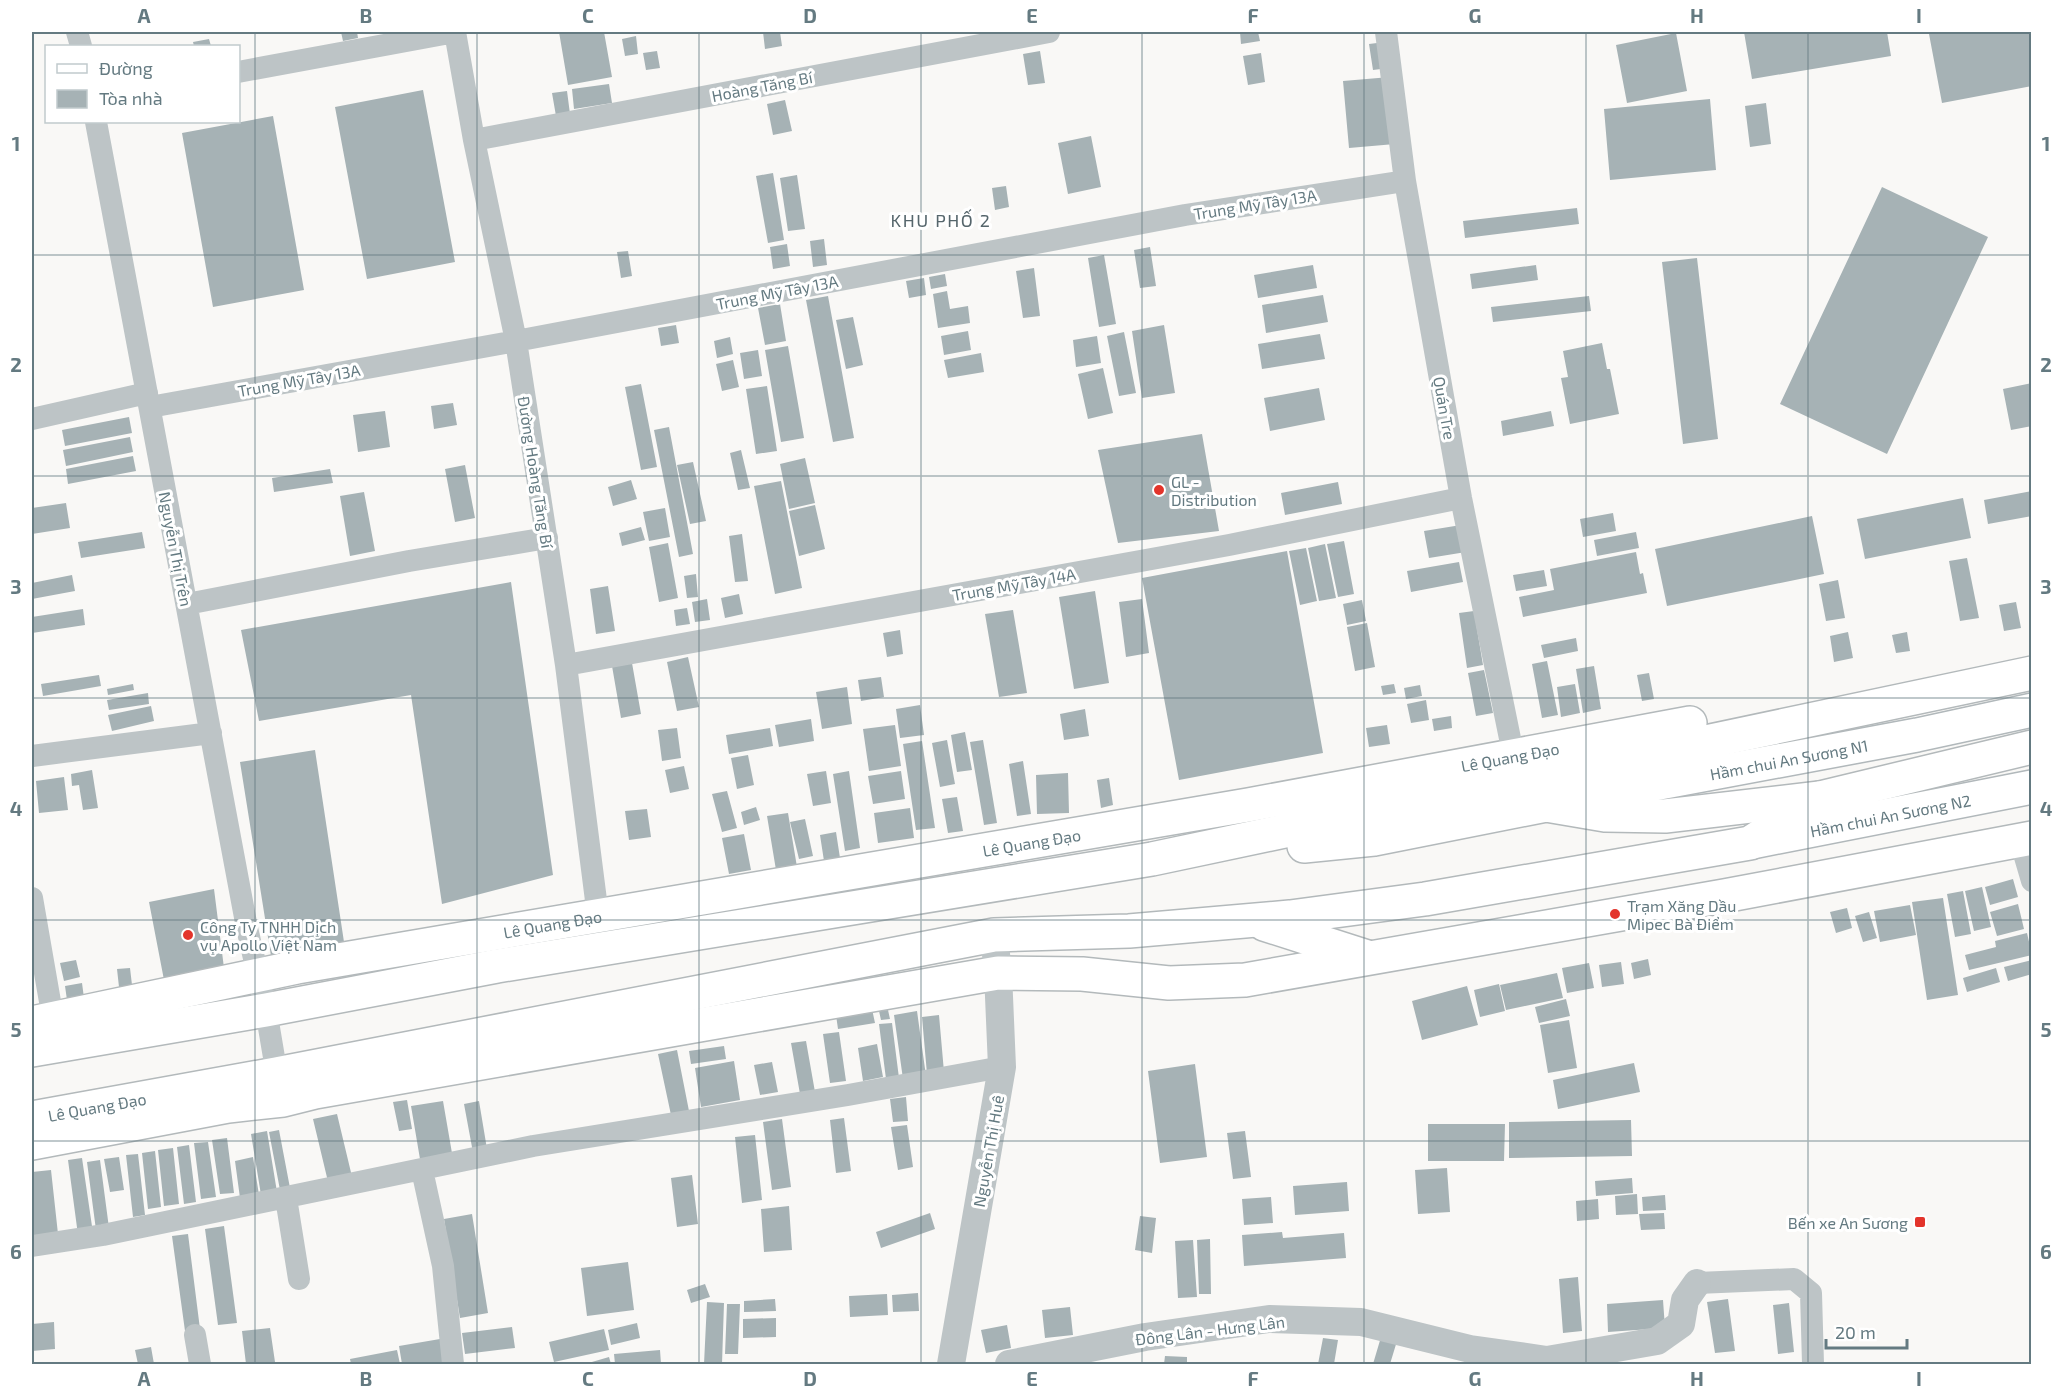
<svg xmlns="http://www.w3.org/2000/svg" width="2063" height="1396" font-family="'Exo 2',sans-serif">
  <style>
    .building { fill: #a6b2b5 }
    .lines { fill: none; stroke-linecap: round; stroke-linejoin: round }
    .primary-casing { stroke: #b1b8bb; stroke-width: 36 }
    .trunk-casing { stroke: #b3b9bb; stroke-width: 36 }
    .minor { stroke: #bdc4c6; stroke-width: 22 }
    .tertiary { stroke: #bdc4c6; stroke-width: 28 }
    .primary { stroke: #fff; stroke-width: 33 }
    .trunk { stroke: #fff; stroke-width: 33 }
    .grid { fill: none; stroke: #647a81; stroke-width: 1.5; stroke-opacity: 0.55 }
    .poi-dot { fill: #e3342b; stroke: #fff; stroke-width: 2 }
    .labels { text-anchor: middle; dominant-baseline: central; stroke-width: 6; stroke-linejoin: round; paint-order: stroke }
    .street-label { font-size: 16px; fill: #647a81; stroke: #fff }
    .poi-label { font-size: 16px; fill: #647a81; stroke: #fff; text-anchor: start }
    .neighbourhood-label { font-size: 18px; letter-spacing: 1.5px; fill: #56666c; stroke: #fff }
    .neatline { fill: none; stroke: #647a81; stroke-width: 2 }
    .grid-label { font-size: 20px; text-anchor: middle; font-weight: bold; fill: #647a81 }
  </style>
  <rect width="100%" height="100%" fill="#f9f8f6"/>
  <path class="building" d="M341,32H357L358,38L343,41Z
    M559,32H604L612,77L568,85Z
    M763,32H780L782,46L765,49Z
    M1240,32H1258L1260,41L1241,44Z
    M1744,32H1887L1891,56L1752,79Z
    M1943,32H2032V86L1942,103L1929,34Z
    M1676,33L1687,91L1627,103L1616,45Z
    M636,36L638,54L625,56L622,39Z
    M209,39L211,46H194L193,42Z
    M1385,42L1389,68L1373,70L1369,44Z
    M657,51L660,68L646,70L643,53Z
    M1040,51L1045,83L1028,85L1023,54Z
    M1261,53L1265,82L1248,85L1243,56Z
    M1390,77L1395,144L1349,148L1343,81Z
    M609,84L612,103L574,109L572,89Z
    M423,90L455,262L367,279L335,107Z
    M567,91L570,114L556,116L552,93Z
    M1710,99L1716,170L1610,180L1604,109Z
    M785,100L792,131L773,135L767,104Z
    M1766,103L1771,144L1750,147L1745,106Z
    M273,116L304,290L213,307L182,133Z
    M1091,136L1101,187L1068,194L1058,143Z
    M773,173L784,240L768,243L756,176Z
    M797,175L805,229L788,231L780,178Z
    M1006,186L1009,207L995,210L992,188Z
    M1882,187L1988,237L1887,454L1780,404Z
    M1577,208L1579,224L1465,238L1463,221Z
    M824,239L827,265L813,267L810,241Z
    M787,244L790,266L773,269L770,247Z
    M1150,247L1156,286L1140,288L1134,250Z
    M628,251L632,276L621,278L617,252Z
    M1104,255L1116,324L1099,327L1088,258Z
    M1697,258L1718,439L1683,444L1662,262Z
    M1313,265L1317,288L1258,298L1254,275Z
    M1536,265L1538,280L1472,289L1470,274Z
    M1034,268L1040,316L1023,318L1016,271Z
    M945,274L947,286L931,289L929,277Z
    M924,278L926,295L909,298L906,281Z
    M947,291L950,309L968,306L970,323L938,328L933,294Z
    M1323,295L1328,322L1266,333L1262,305Z
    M828,296L854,438L833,442L806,300Z
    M1589,296L1591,311L1493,322L1491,307Z
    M780,304L786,341L765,345L758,308Z
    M853,317L863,365L846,369L836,320Z
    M676,325L679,343L661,346L658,328Z
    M1164,325L1175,393L1142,398L1132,331Z
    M968,331L971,350L944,355L941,336Z
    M1124,332L1136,393L1119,396L1107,336Z
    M1320,334L1325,359L1262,369L1258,344Z
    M1097,336L1101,363L1076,367L1073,340Z
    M730,337L733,354L717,358L714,341Z
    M1602,343L1607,369H1610L1619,414L1570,424L1561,378L1568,377L1563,351Z
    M788,346L804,438L781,442L765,350Z
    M758,350L762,376L744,379L740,353Z
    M981,353L984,372L948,378L944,360Z
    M733,360L739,387L722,391L716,364Z
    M1103,368L1113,413L1088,419L1078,374Z
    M2032,383V426L2011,430L2003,389Z
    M641,384L657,467L641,470L625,387Z
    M767,386L777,451L756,454L746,389Z
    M1319,388L1325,420L1270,431L1264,398Z
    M453,403L457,425L434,429L431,406Z
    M385,411L390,447L358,452L353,415Z
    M1551,411L1554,426L1503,436L1501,421Z
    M129,417L132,433L65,446L62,430Z
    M669,427L693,554L679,557L654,430Z
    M1202,434L1219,531L1118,543L1098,450Z
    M130,437L133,452L66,466L63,450Z
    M741,450L750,488L738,490L730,453Z
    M133,456L136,471L68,484L66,469Z
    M805,458L815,503L789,509L780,464Z
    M693,462L706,521L690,524L677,465Z
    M465,465L475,518L455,522L445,469Z
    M330,469L333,483L274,492L272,478Z
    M631,480L637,499L613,506L608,487Z
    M781,481L802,588L775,594L754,486Z
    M1338,482L1342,504L1285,515L1281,493Z
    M2032,491V516L1988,524L1984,500Z
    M364,492L375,551L350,556L340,496Z
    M1963,498L1971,538L1865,559L1857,519Z
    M66,503L70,528L32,534V508Z
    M815,505L825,549L799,556L789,511Z
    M665,508L670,537L649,541L643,512Z
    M1613,513L1616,531L1583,537L1580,519Z
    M1812,516L1824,574L1667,606L1655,549Z
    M1461,525L1466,552L1429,558L1424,531Z
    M641,527L645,540L622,546L619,533Z
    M142,532L145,548L81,558L78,542Z
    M1636,532L1639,548L1597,556L1594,540Z
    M742,534L748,581L735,582L729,536Z
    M1344,541L1354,594L1338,597L1327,544Z
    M668,543L678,598L659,602L649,547Z
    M1325,544L1336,598L1319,601L1308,548Z
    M1306,548L1317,601L1300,605L1289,551Z
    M1287,551L1323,753L1179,780L1142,578Z
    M1636,552L1640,574L1643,573L1647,593L1523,617L1519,597L1554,590L1550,569Z
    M1967,558L1979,618L1960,621L1949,561Z
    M1459,562L1463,582L1411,592L1407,571Z
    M1544,570L1547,586L1516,591L1513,575Z
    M696,574L698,597L687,598L684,576Z
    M72,575L75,591L32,599V583Z
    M1838,580L1845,618L1826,621L1819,584Z
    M511,582L553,875L442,904L411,695L259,721L241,630Z
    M608,586L615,631L596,634L590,589Z
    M1095,591L1109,683L1074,689L1059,597Z
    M739,594L743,614L725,618L721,598Z
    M707,599L710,620L695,622L692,602Z
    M1142,599L1149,653L1126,657L1119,602Z
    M1362,600L1366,621L1347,625L1343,604Z
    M2016,602L2021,628L2004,631L1999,605Z
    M687,608L690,624L676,626L674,610Z
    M83,609L85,625L32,633V617Z
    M1013,610L1027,693L999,697L985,614Z
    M1474,611L1483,665L1467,668L1459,613Z
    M1367,623L1375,667L1355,671L1347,627Z
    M900,630L903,654L887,657L883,633Z
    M1848,632L1853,658L1834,662L1830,636Z
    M1907,632L1910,651L1896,653L1892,635Z
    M1576,638L1578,651L1544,658L1541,645Z
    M688,657L699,707L677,711L667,662Z
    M1547,661L1558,715L1542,718L1532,664Z
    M632,663L641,714L621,718L612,666Z
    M1594,666L1601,709L1583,713L1576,669Z
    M1484,670L1493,713L1476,716L1468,673Z
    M1649,673L1654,699L1642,701L1637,675Z
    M99,675L101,686L43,696L41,684Z
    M881,677L884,697L861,701L858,680Z
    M133,684L134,690L108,695L107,689Z
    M1394,684L1396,693L1383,695L1381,686Z
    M1575,684L1580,713L1561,717L1557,687Z
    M1420,685L1422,696L1406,699L1404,688Z
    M847,687L852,724L822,729L816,692Z
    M148,693L149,704L109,710L107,700Z
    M1426,700L1429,720L1411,723L1407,704Z
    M920,705L924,735L900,738L896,709Z
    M151,706L154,721L112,731L108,715Z
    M1085,709L1089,736L1064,740L1060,714Z
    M1451,716L1452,728L1434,731L1432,719Z
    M811,719L814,741L779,747L775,725Z
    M895,725L901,766L869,771L863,729Z
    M1387,725L1390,744L1369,747L1366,728Z
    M677,728L681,758L662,761L658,730Z
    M770,728L773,746L729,754L726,735Z
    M965,732L972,770L957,772L951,735Z
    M947,740L955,784L940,787L932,743Z
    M983,740L997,823L984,825L970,742Z
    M922,741L935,828L916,830L903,744Z
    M315,750L344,942L271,956L240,762Z
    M748,755L754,785L737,789L731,758Z
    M1023,761L1031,814L1017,816L1009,764Z
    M684,766L689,789L670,793L665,770Z
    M92,770L98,808L83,810L79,785L72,786L71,774Z
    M826,771L831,803L813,806L807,774Z
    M849,771L860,848L845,851L833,774Z
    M901,771L905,799L873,804L868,776Z
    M1068,773L1069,813L1037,814L1036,775Z
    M64,777L68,810L39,813L36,781Z
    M1109,778L1113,805L1101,808L1097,780Z
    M727,791L737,828L722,832L712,794Z
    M957,797L963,831L948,833L942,799Z
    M756,807L760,820L744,825L741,812Z
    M910,808L914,838L878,843L874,813Z
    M647,809L651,837L629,840L625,811Z
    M788,813L797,867L776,870L767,816Z
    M805,819L813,856L799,859L790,822Z
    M836,832L840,858L824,861L820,835Z
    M744,834L751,870L729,874L722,838Z
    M2013,879L2018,897L1990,905L1985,887Z
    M1982,887L1991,927L1974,931L1965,891Z
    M214,889L224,968L164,980L149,902Z
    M1963,891L1971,934L1955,937L1947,894Z
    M1943,898L1958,995L1927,1000L1912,902Z
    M2018,904L2024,929L1997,936L1990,912Z
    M1910,905L1916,935L1880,942L1874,911Z
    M1847,908L1852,928L1836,933L1830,912Z
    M1869,912L1877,938L1863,942L1855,916Z
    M2027,933L2032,955L1969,970L1965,955L1996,947L1995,941Z
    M1648,959L1651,975L1634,979L1631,963Z
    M76,960L80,977L64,981L60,963Z
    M2032,960V974L2008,981L2004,967Z
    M1621,962L1624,984L1602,987L1599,965Z
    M1589,963L1594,988L1567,993L1562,968Z
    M130,968L132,985L119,987L117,969Z
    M1996,968L2000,982L1967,992L1963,978Z
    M1557,973L1563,998L1506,1010L1500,985Z
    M82,983L84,998L67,1000L65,986Z
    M1499,984L1505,1011L1480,1017L1474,990Z
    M1467,986L1478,1025L1422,1040L1412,1001Z
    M1566,999L1570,1016L1539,1023L1535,1007Z
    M872,1009L875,1023L838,1029L836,1015Z
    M888,1010L890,1019L881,1020L879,1011Z
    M917,1011L926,1076L903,1079L894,1015Z
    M939,1015L944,1072L927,1074L922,1017Z
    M1569,1020L1577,1068L1548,1073L1540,1025Z
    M892,1023L899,1078L886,1079L879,1024Z
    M839,1032L846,1081L830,1083L823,1034Z
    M806,1041L815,1092L800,1094L791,1043Z
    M877,1044L883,1077L863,1081L858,1048Z
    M724,1046L726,1059L691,1064L689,1051Z
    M677,1050L689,1111L671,1115L658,1054Z
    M734,1061L740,1100L701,1107L695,1068Z
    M772,1062L778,1092L760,1095L754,1065Z
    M1634,1063L1640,1092L1558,1109L1553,1080Z
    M1195,1064L1207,1157L1160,1163L1148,1071Z
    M906,1097L908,1121L893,1122L890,1099Z
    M407,1100L412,1129L399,1131L393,1102Z
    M443,1101L453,1159L421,1165L411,1106Z
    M479,1101L488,1155L474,1158L464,1104Z
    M337,1114L354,1185L330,1190L313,1119Z
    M844,1118L851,1171L836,1173L830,1120Z
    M782,1119L791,1187L772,1190L763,1122Z
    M1631,1120L1632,1156L1509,1158V1122Z
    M1428,1124H1505L1504,1161H1428Z
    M907,1125L913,1167L898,1170L891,1127Z
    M279,1130L290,1188L280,1190L269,1132Z
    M267,1131L277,1192L261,1195L251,1134Z
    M1245,1131L1251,1177L1233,1179L1227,1133Z
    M755,1135L762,1200L742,1203L735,1137Z
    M227,1138L234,1193L220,1194L212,1140Z
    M208,1142L216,1197L201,1199L194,1143Z
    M189,1145L196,1202L184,1204L177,1147Z
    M173,1148L179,1204L164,1206L158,1150Z
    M155,1151L161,1207L148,1209L142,1153Z
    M138,1154L145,1215L133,1217L126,1155Z
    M119,1157L124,1190L110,1192L104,1159Z
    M253,1157L259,1195L240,1198L235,1161Z
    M82,1158L93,1233L78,1235L68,1160Z
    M100,1160L109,1228L96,1230L87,1162Z
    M1447,1168L1450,1212L1418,1214L1415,1170Z
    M51,1170L58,1234L32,1237V1172Z
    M692,1175L698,1224L677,1227L671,1178Z
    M1632,1178L1633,1193L1596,1196L1595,1181Z
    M1347,1182L1349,1211L1295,1215L1293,1186Z
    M1637,1194L1638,1214L1616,1215L1615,1196Z
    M1665,1195L1666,1210L1643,1211L1642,1197Z
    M1271,1197L1273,1223L1244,1225L1242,1199Z
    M1598,1199L1599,1219L1577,1221L1576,1201Z
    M789,1206L792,1250L764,1252L761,1209Z
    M930,1213L935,1229L881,1248L876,1232Z
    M1664,1213L1665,1229L1641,1230L1639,1214Z
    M472,1214L488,1313L460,1318L444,1219Z
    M1140,1216L1156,1218L1152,1253L1135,1250Z
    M224,1226L237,1323L218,1325L205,1229Z
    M1282,1232L1283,1238L1344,1233L1346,1258L1244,1266L1242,1235Z
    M188,1234L200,1329L185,1331L172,1236Z
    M1210,1239L1211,1294H1199L1197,1240Z
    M1193,1240L1197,1297L1178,1298L1175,1241Z
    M628,1262L634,1310L587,1316L581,1268Z
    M1578,1277L1582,1331L1563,1333L1559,1279Z
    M705,1284L710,1297L691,1303L687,1290Z
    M918,1293L919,1311L893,1312L892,1295Z
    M887,1294L888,1315L850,1317L849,1296Z
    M775,1299L776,1311L744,1312V1301Z
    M1728,1299L1735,1351L1715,1353L1707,1302Z
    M1663,1300L1665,1328L1608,1332L1607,1304Z
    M707,1302L724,1303L722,1364H704Z
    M1789,1303L1794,1352L1778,1354L1773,1305Z
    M727,1304H740L738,1354H725Z
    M1070,1307L1073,1335L1045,1338L1042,1310Z
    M776,1318V1337L743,1338V1319Z
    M54,1322L55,1349L32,1351V1324Z
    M637,1323L640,1338L611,1345L608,1330Z
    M1007,1325L1011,1348L986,1353L981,1330Z
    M512,1327L515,1348L465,1354L462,1333Z
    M270,1328L275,1362L246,1364L242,1331Z
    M604,1329L609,1350L554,1362L549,1342Z
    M1381,1337L1397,1341L1390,1364H1373Z
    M1323,1338L1338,1340L1334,1364H1318Z
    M440,1339L444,1364H402L399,1346Z
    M151,1347L154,1364H138L135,1350Z
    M397,1350L400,1364H351L350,1359Z
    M660,1350L661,1364H615L614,1354Z
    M1165,1356L1187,1357V1364H1164Z
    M609,1357L611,1364H585Z"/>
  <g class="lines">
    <g class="primary-casing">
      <g id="primary">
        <path id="s1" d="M1547,804L1917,735L2032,710"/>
        <path id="s2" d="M1752,842L2032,787"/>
      </g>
    </g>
    <g class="trunk-casing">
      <g id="trunk">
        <path d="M1304,846L1374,839L1546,805L1605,815L1665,816L1820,798L2032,747"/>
        <path d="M1264,924L1367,957"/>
        <path id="s3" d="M32,1023L297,967L1248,805L1690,723"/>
        <path d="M32,1050L266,1010L497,966L1152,859L2032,673"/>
        <path id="s4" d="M32,1118L276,1074L994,935L1129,931L1290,917L1425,899L1750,843L1820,798"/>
        <path d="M32,1143L228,1106L283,1100L315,1092L998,973L1082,974L1169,983L1245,980L1724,896L2032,838"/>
      </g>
    </g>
    <path class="minor" d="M77,32L81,46
      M455,32L474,140L516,341L566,665L598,916
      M1386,32L1405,181L1461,498L1516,768
      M238,72L455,32
      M96,122L247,928L266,1010L279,1087
      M474,140L1049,32
      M150,407L516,341L1185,215L1405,181
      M32,419L147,393
      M187,604L409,561L547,538
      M566,665L1229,545L1461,498
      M32,756L211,733
      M2020,840L2032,881
      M32,898L53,1019
      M422,1170L443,1266L453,1364
      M286,1198L299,1279
      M32,1246L103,1235L533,1146L848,1095L1002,1067
      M1697,1283L1794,1279L1811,1293L1813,1364
      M195,1335L200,1364"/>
    <path class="tertiary" d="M951,1364L1002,1067L998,973L994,935
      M1009,1364L1145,1337L1269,1319L1361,1322L1470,1349L1547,1360L1657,1341L1681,1324L1685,1300L1697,1283"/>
    <use href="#primary" class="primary"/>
    <use href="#trunk" class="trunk"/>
  </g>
  <path class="grid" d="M255,32V1364M477,32V1364M699,32V1364M921,32V1364M1142,32V1364M1364,32V1364M1586,32V1364M1808,32V1364M32,255H2032M32,476H2032M32,698H2032M32,920H2032M32,1141H2032"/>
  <g class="poi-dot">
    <circle cx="1159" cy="490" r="6"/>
    <circle cx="1615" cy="914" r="6"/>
    <circle cx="188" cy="935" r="6"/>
    <rect x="1914" y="1216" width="12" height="12" rx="3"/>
  </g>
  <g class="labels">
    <g class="street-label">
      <text transform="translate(762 86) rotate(-11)">Hoàng Tăng Bí</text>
      <text transform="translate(1255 204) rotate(-9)">Trung Mỹ Tây 13A</text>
      <text transform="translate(777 292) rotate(-11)">Trung Mỹ Tây 13A</text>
      <text transform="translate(299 380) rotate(-10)">Trung Mỹ Tây 13A</text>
      <text transform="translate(1445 408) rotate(80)">Quán Tre</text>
      <text transform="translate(536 472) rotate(81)">Đường Hoàng Tăng Bí</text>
      <text transform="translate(176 549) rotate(79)">Nguyễn Thị Trên</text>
      <text transform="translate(1014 584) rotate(-10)">Trung Mỹ Tây 14A</text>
      <text stroke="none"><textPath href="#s3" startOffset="1502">Lê Quang Đạo</textPath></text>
      <text stroke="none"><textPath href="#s1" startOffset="246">Hầm chui An Sương N1</textPath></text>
      <text stroke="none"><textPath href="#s2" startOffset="141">Hầm chui An Sương N2</textPath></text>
      <text stroke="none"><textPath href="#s3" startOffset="1016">Lê Quang Đạo</textPath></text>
      <text stroke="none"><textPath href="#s3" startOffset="530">Lê Quang Đạo</textPath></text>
      <text stroke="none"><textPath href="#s4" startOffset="66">Lê Quang Đạo</textPath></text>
      <text transform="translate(988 1151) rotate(-80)">Nguyễn Thị Huê</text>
      <text transform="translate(1210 1330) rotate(-7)">Đông Lân - Hưng Lân</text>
    </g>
    <g class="poi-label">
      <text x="1171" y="481">GL -<tspan x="1171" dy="18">Distribution</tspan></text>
      <text x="1627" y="905">Trạm Xăng Dầu<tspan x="1627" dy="18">Mipec Bà Điểm</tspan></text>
      <text x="200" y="926">Công Ty TNHH Dịch<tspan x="200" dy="18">vụ Apollo Việt Nam</tspan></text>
      <text x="1908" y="1222" text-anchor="end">Bến xe An Sương</text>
    </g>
    <g class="neighbourhood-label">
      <text x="941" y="220">KHU PHỐ 2</text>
    </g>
  </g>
  <rect width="2063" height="1396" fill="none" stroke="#ffffff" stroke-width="66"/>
  <rect x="45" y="45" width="195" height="78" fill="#ffffff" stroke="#c1cacd" stroke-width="1.5"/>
  <rect x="57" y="64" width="30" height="9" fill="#ffffff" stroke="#c1cacd" stroke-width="1.5"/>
  <text x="99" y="75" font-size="18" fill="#647a81">Đường</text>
  <rect x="57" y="90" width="30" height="18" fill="#a6b2b5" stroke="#c1cacd" stroke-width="1.5"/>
  <text x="99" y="105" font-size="18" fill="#647a81">Tòa nhà</text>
  <path d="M1826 1339v9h81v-9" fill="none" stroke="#647a81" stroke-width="3"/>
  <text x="1835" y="1339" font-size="18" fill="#647a81" stroke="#ffffff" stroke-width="4.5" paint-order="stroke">20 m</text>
  <rect x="33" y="33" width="1997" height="1330" class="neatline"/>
  <g class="grid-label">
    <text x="144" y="23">A</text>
    <text x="366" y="23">B</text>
    <text x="588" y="23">C</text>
    <text x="810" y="23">D</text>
    <text x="1032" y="23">E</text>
    <text x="1253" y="23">F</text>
    <text x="1475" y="23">G</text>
    <text x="1697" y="23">H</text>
    <text x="1919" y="23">I</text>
    <text x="16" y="151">1</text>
    <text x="2046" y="151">1</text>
    <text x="16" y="372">2</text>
    <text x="2046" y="372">2</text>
    <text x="16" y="594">3</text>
    <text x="2046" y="594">3</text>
    <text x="16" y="816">4</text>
    <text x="2046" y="816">4</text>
    <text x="16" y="1037">5</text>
    <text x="2046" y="1037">5</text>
    <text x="16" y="1259">6</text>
    <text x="2046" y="1259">6</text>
    <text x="144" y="1386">A</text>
    <text x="366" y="1386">B</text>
    <text x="588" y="1386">C</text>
    <text x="810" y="1386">D</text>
    <text x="1032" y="1386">E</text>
    <text x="1253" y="1386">F</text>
    <text x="1475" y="1386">G</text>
    <text x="1697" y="1386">H</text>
    <text x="1919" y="1386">I</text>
  </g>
</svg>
